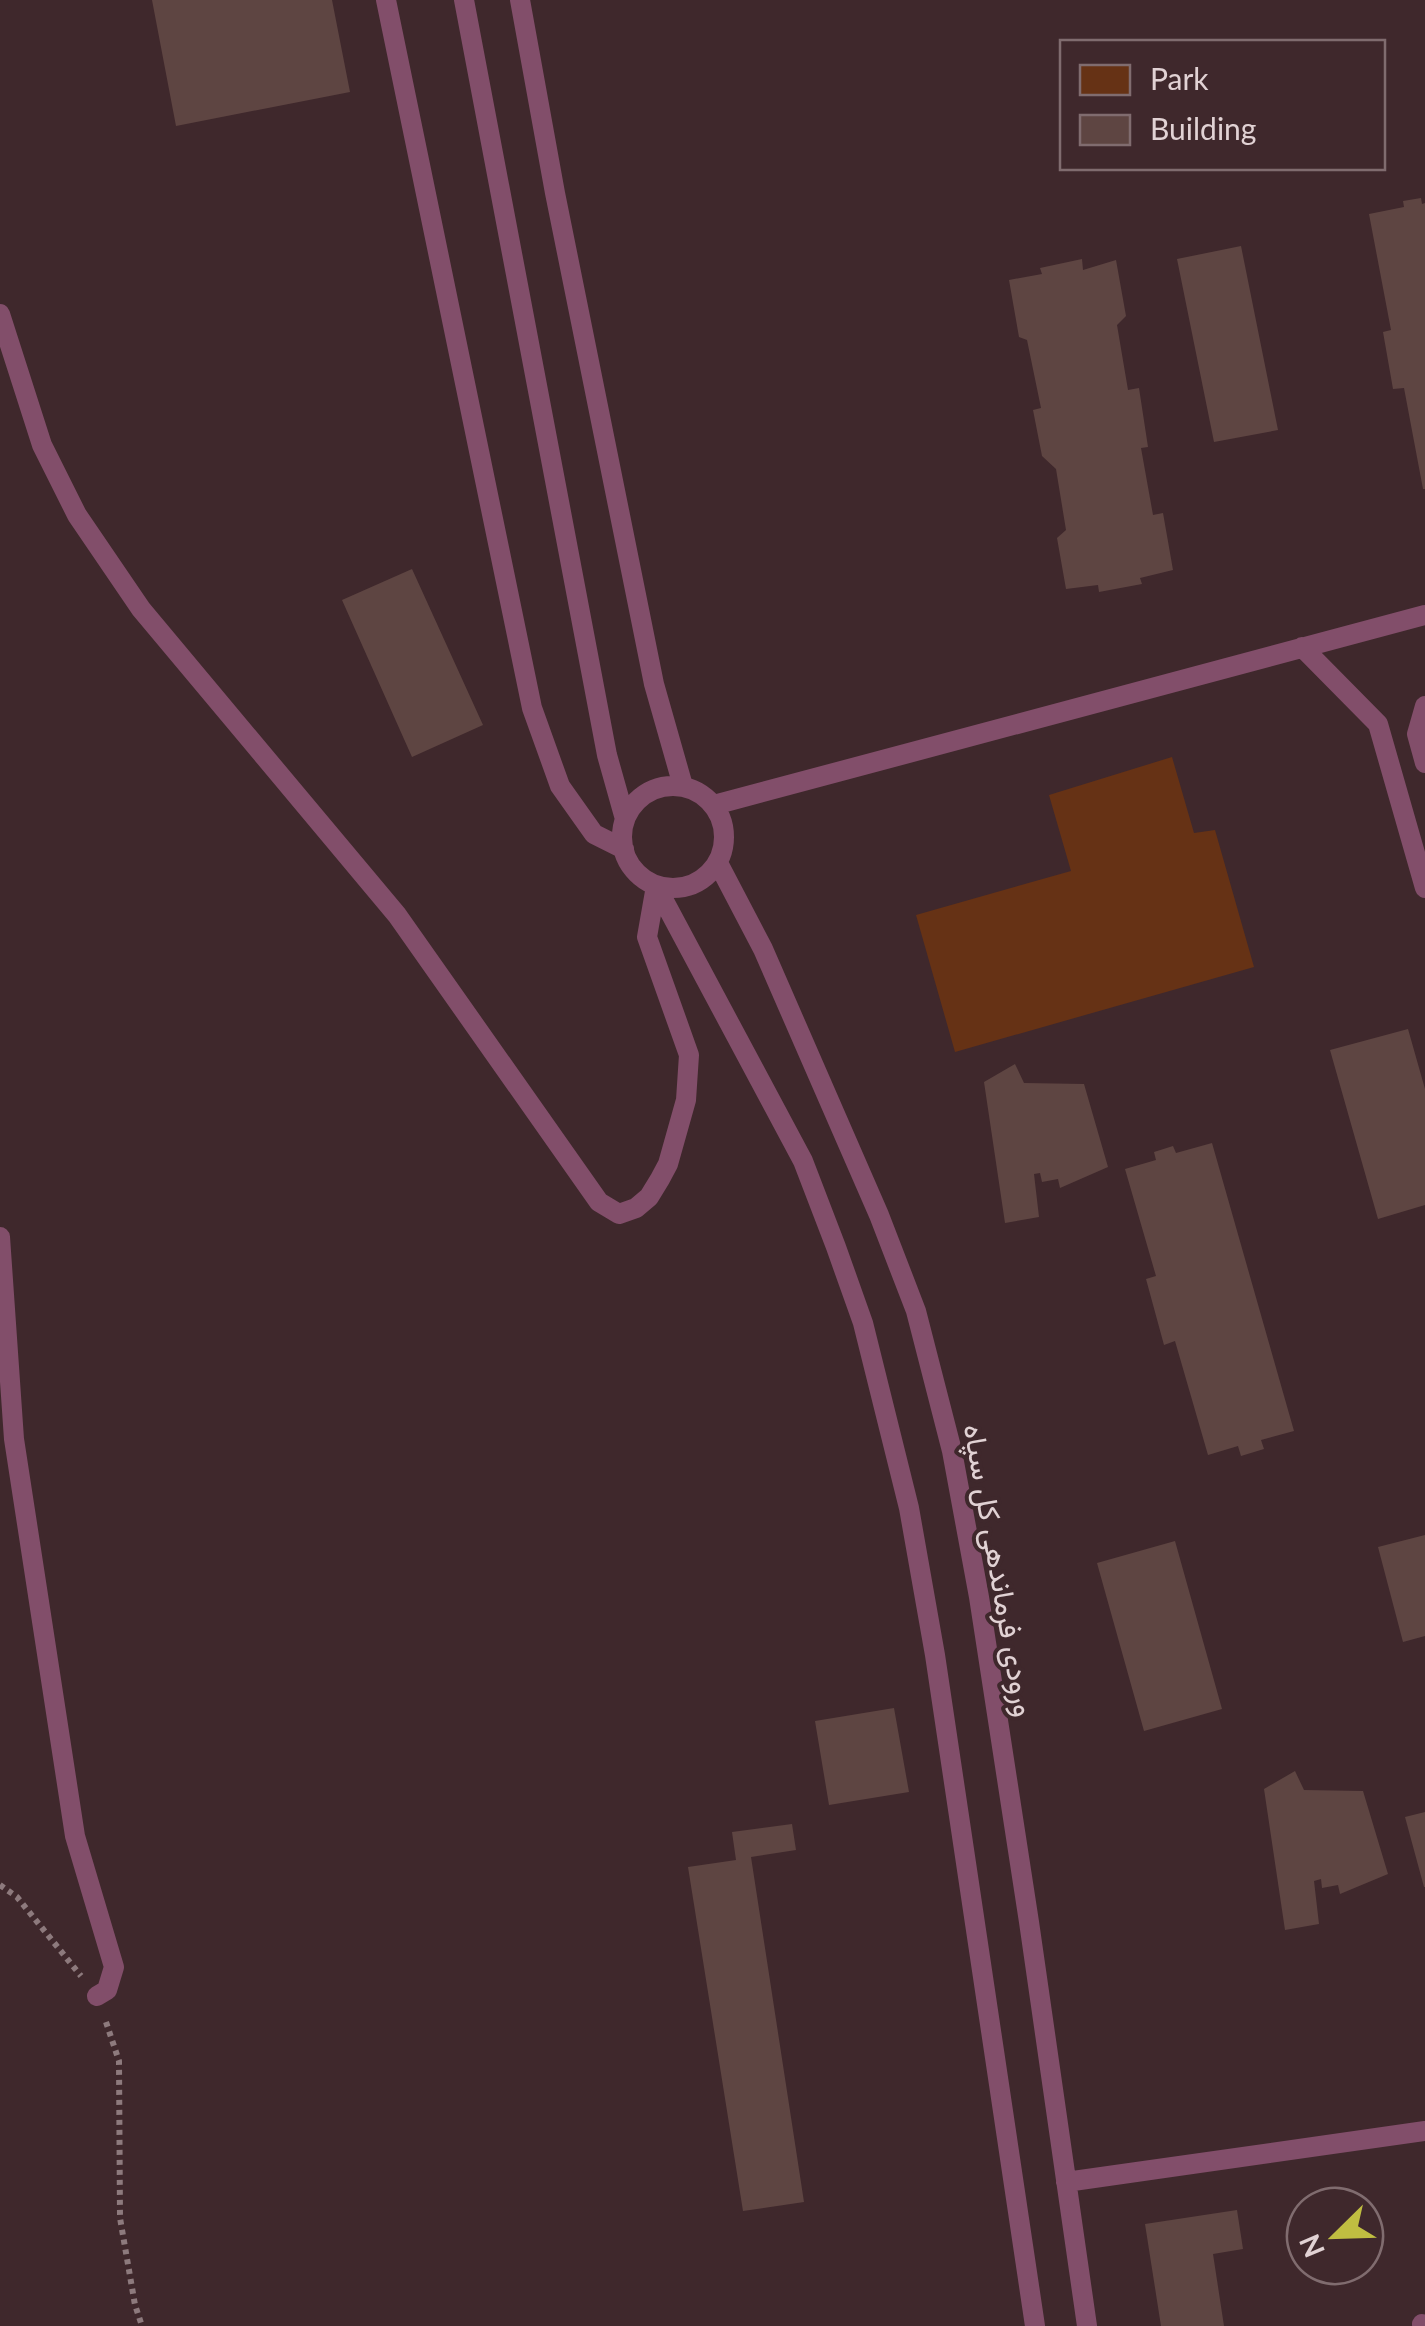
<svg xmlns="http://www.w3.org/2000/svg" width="1425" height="2326" font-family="Lato,Vazirmatn,sans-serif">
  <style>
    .green { fill: #663215 }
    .building { fill: #5e4542 }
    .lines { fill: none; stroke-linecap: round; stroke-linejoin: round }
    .path { stroke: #8d7a7d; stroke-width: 6; stroke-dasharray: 5 5; stroke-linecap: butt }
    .lane { stroke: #824e6a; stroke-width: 20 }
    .labels { text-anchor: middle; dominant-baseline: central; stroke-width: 8; stroke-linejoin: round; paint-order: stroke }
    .street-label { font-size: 30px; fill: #e1d2d4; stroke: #3f282c }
  </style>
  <rect width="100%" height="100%" fill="#3f282c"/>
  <path class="green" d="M1172,757L1194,833L1215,830L1254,967L955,1052L916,915L1071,871L1049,795Z"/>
  <path class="building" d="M152,0H332L350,92L176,126Z
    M1421,198L1422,204L1425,203V489H1423L1404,388L1393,389L1383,332L1391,330L1369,214L1404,207L1403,201Z
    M1241,246L1278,430L1214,442L1177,259Z
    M1082,259L1083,270L1116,260L1126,316L1117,325L1128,390L1139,388L1148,447L1141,448L1153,515L1163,513L1173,570L1140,578L1142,584L1099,592L1098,585L1066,589L1057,538L1066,530L1056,469L1042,456L1033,410L1041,408L1027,340L1019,337L1009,280L1042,274L1040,268Z
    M412,569L483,725L412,757L342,600Z
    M1408,1029L1425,1089V1205L1378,1219L1330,1050Z
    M1015,1064L1024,1083L1084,1084L1108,1167L1060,1188L1058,1179L1042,1182L1040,1173L1034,1174L1039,1217L1005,1223L984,1082Z
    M1212,1143L1294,1431L1261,1440L1264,1449L1241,1456L1238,1446L1208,1455L1175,1341L1164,1345L1146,1279L1156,1276L1125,1169L1156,1160L1154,1152L1173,1146L1176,1153Z
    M1425,1535V1636L1403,1642L1378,1547Z
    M1175,1541L1222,1709L1144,1731L1097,1563Z
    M894,1708L909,1792L829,1805L815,1721Z
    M1295,1771L1304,1790L1363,1791L1388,1874L1340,1894L1338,1885L1322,1888L1321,1879L1314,1881L1319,1924L1285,1930L1264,1789Z
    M1425,1812V1887H1424L1405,1817Z
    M792,1824L796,1850L751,1857L804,2202L743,2211L688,1867L736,1860L732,1832Z
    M1237,2210L1243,2249L1213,2254L1224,2326H1161L1145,2224Z"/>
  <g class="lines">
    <path class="path" d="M0,1885L17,1897L81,1976
      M106,2022L119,2061L120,2218L135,2305L142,2326"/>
    <path class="lane" d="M386,0L532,708L560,786L594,834L624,849
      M464,0L607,755L625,819
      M520,0L555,193L654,684L683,786
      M0,314L42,445L77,515L141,609L397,915L599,1202L619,1214L636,1208L649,1197L660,1179L668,1164L686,1100L689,1055L647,937L656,886
      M1302,647L1378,724L1425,888
      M1425,706L1417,734L1425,763
      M622 837a51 51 0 1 1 102 0a51 51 0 1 1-102 0Z
      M714,805L1425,615
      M718,863L763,949L879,1215L916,1311L952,1451L979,1597L1029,1922L1087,2326
      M656,886L803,1161L836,1247L863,1323L909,1508L935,1655L1035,2326
      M0,1237L14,1439L75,1836L114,1967L107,1990L97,1996
      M1066,2182L1425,2131
      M1422,2324L1423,2326"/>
  </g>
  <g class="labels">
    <g class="street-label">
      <text transform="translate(1001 1570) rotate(80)">ورودی فرماندهی کل سپاه</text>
    </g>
  </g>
  <rect x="1060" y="40" width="325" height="130" fill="#3f282c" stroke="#806c6f" stroke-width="2.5"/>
  <rect x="1080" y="65" width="50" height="30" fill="#663215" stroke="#806c6f" stroke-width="2.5"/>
  <text x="1150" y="90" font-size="30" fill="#e1d2d4">Park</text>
  <rect x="1080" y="115" width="50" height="30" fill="#5e4542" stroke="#806c6f" stroke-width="2.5"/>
  <text x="1150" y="140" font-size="30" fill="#e1d2d4">Building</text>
  <g transform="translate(1335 2236) rotate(247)"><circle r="48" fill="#3f282c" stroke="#806c6f" stroke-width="2.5"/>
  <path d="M0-8L18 38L0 25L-18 38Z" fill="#c0be41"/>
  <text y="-15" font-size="28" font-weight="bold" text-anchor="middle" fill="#e1d2d4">N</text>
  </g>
</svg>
